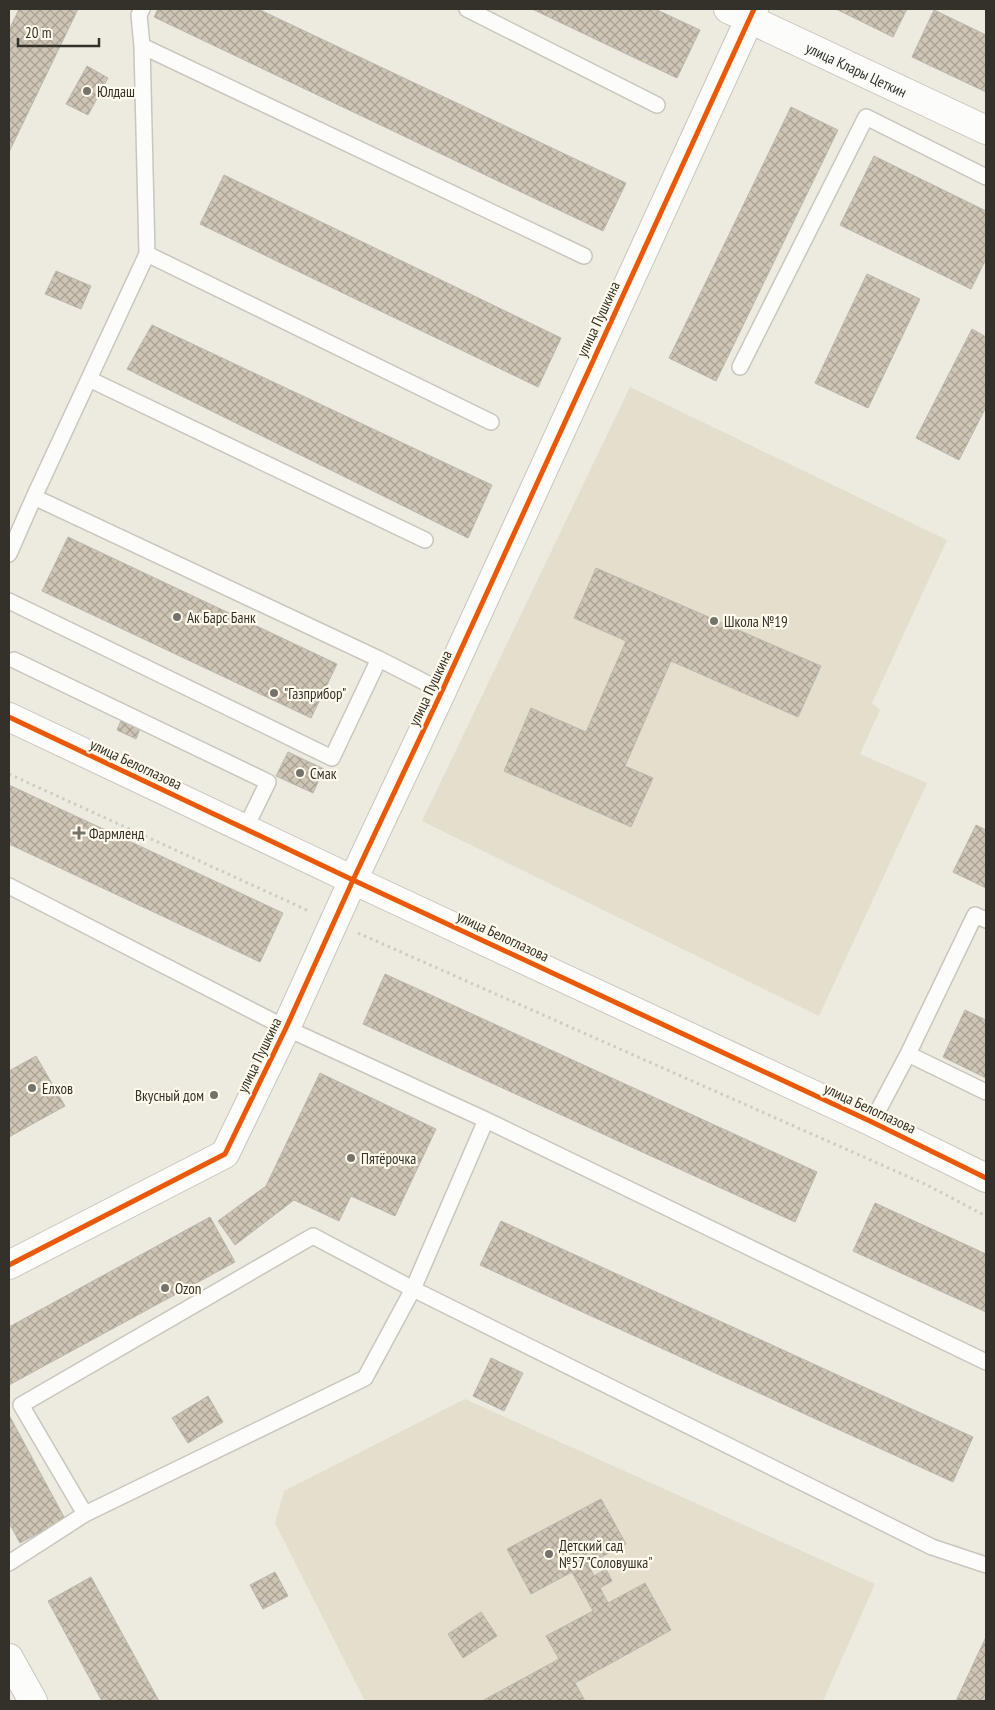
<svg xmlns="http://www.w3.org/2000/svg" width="995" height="1710" font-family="'PT Sans Narrow',sans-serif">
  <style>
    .built { fill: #e4decc }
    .building { fill: url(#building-cross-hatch); stroke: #bab7b0 }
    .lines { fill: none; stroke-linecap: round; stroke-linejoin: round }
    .service-casing { stroke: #c9c6be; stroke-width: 18 }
    .minor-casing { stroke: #c9c6be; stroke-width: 30 }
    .tertiary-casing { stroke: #c9c6be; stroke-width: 30 }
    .path { stroke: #cccbc7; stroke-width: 3; stroke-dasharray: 2.5 4; stroke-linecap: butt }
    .service { stroke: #fcfcfa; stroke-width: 15 }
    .minor { stroke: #fcfcfa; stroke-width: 28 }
    .tertiary { stroke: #fcfcfa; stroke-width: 28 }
    .cycleway-casing { stroke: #fffaec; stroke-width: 8 }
    .cycleway { stroke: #e8590c; stroke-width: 5 }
    .poi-dot { fill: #74726a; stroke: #fffaec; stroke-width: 2 }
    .labels { text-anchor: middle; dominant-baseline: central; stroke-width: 4.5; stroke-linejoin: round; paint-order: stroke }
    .street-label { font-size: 15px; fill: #33312a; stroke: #fffaec }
    .poi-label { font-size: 15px; fill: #33312a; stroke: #fffaec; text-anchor: start }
  </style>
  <defs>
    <pattern id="building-cross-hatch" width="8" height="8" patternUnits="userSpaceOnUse" patternTransform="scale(1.25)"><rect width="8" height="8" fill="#cec5b5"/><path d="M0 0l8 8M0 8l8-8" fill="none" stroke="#a8a193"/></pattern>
  </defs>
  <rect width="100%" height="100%" fill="#edeae0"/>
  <path class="built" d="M630,387L947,540L872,703L880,710L860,754L927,783L819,1016L422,821Z
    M465,1399L875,1584L823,1701H365L275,1523L284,1491Z"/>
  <path class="building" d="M19,9H78L9,152V30Z
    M158,9H258L626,183L603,231L154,17Z
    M532,9H655L700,30L677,78Z
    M836,9H907L893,37Z
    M934,10L986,35V92L912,57Z
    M87,66L108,78L88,115L66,104Z
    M791,107L838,130L716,381L669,358Z
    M874,156L986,211V259L971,289L840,225Z
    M224,175L561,338L538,387L200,224Z
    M56,271L91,286L81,309L45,294Z
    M867,274L920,299L868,408L815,383Z
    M152,325L492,485L468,538L127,369Z
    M972,329L986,337V407L959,460L916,438Z
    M68,537L337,664L311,718L42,591Z
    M596,568L821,666L798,717L671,661L625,766L653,778L631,827L504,771L531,708L586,732L626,641L574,618Z
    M122,718L141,726L136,739L117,730Z
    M288,752L324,769L313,793L276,776Z
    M9,785L283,913L260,962L9,844Z
    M976,825L986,830V888L953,872Z
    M385,974L817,1172L795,1222L363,1024Z
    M965,1010L986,1020V1078L943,1057Z
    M36,1056L65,1106L9,1137V1071Z
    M320,1073L436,1129L395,1216L351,1196L339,1221L294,1200L235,1245L218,1221L266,1186Z
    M875,1203L986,1254V1312L853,1251Z
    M210,1217L235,1262L9,1385V1327Z
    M501,1221L973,1437L953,1482L480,1265Z
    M491,1358L523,1373L504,1411L473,1396Z
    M208,1396L223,1422L188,1443L172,1418Z
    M9,1415L65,1519L20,1543L9,1523Z
    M601,1499L626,1544L588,1564L594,1576L606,1569L612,1581L600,1588L608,1603L645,1583L671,1630L575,1683L585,1701H482L559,1659L546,1636L593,1611L572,1572L531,1594L507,1549Z
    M275,1572L288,1596L263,1609L250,1585Z
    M91,1577L159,1701H102L48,1601Z
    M481,1612L497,1636L463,1658L448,1634Z
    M986,1637V1701H956Z"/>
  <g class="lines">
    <g class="service-casing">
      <path id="service" d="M467,9L657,105
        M142,46L584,256
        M147,254L491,422
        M740,367L866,117L986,177
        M89,379L425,540
        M9,554L34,497
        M9,601L332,758L379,659L34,497L147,254L142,46L139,15L142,9
        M379,659L442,691
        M14,660L268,782L245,829
        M9,886L286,1028L486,1120L986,1362
        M908,1054L986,1092
        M872,1122L908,1054L975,915L986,920
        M85,1514L21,1405L313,1236L413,1289L932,1547L986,1565
        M9,1563L85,1514L365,1378L413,1289L486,1120"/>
    </g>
    <g class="minor-casing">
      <g id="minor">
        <path id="s1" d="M728,9L986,130"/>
        <path d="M9,1265L225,1154L286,1028L353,880L442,691L754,9"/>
        <path d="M9,1658L33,1701"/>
      </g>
    </g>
    <g class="tertiary-casing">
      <path id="tertiary" d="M9,717L353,880L872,1122L986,1178"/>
    </g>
    <path class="path" d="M9,774L309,911
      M358,933L927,1185L986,1216"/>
    <use href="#service" class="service"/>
    <use href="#minor" class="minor"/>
    <use href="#tertiary" class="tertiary"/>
    <g class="cycleway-casing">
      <path id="cycleway" d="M9,717L353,880L872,1122L986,1178
        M9,1265L225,1154L286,1028L353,880L442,691L754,9"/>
    </g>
    <use href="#cycleway" class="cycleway"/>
  </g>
  <g class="poi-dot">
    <circle cx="87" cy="91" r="5"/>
    <circle cx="177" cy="617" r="5"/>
    <circle cx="714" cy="621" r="5"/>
    <circle cx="274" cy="693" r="5"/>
    <circle cx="300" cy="773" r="5"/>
    <path d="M76.5 825.5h5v5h5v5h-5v5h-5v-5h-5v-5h5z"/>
    <circle cx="32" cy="1088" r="5"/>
    <circle cx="214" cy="1095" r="5"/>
    <circle cx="351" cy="1158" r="5"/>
    <circle cx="165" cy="1288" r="5"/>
    <circle cx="549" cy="1554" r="5"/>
  </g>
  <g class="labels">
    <g class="street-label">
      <text stroke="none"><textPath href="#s1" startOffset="142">улица Клары Цеткин</textPath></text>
      <text transform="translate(598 319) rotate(-65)">улица Пушкина</text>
      <text transform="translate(430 688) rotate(-65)">улица Пушкина</text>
      <text transform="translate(136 764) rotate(25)">улица Белоглазова</text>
      <text transform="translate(503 936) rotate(25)">улица Белоглазова</text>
      <text transform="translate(259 1055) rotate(-64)">улица Пушкина</text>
      <text transform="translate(870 1108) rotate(25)">улица Белоглазова</text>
    </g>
    <g class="poi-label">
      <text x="97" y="91">Юлдаш</text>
      <text x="187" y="617">Ак Барс Банк</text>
      <text x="724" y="621">Школа №19</text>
      <text x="284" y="693">"Газприбор"</text>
      <text x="310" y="773">Смак</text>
      <text x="89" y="833">Фармленд</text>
      <text x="42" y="1088">Елхов</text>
      <text x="204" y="1095" text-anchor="end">Вкусный дом</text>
      <text x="361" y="1158">Пятёрочка</text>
      <text x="175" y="1288">Ozon</text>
      <text x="559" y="1545">Детский сад<tspan x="559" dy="17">№57 "Соловушка"</tspan></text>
    </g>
  </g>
  <rect width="995" height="1710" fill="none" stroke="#33312a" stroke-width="20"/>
  <path d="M18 38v8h81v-8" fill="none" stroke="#33312a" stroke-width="2.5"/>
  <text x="25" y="38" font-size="15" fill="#33312a" stroke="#fffaec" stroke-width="4" paint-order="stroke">20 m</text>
</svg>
